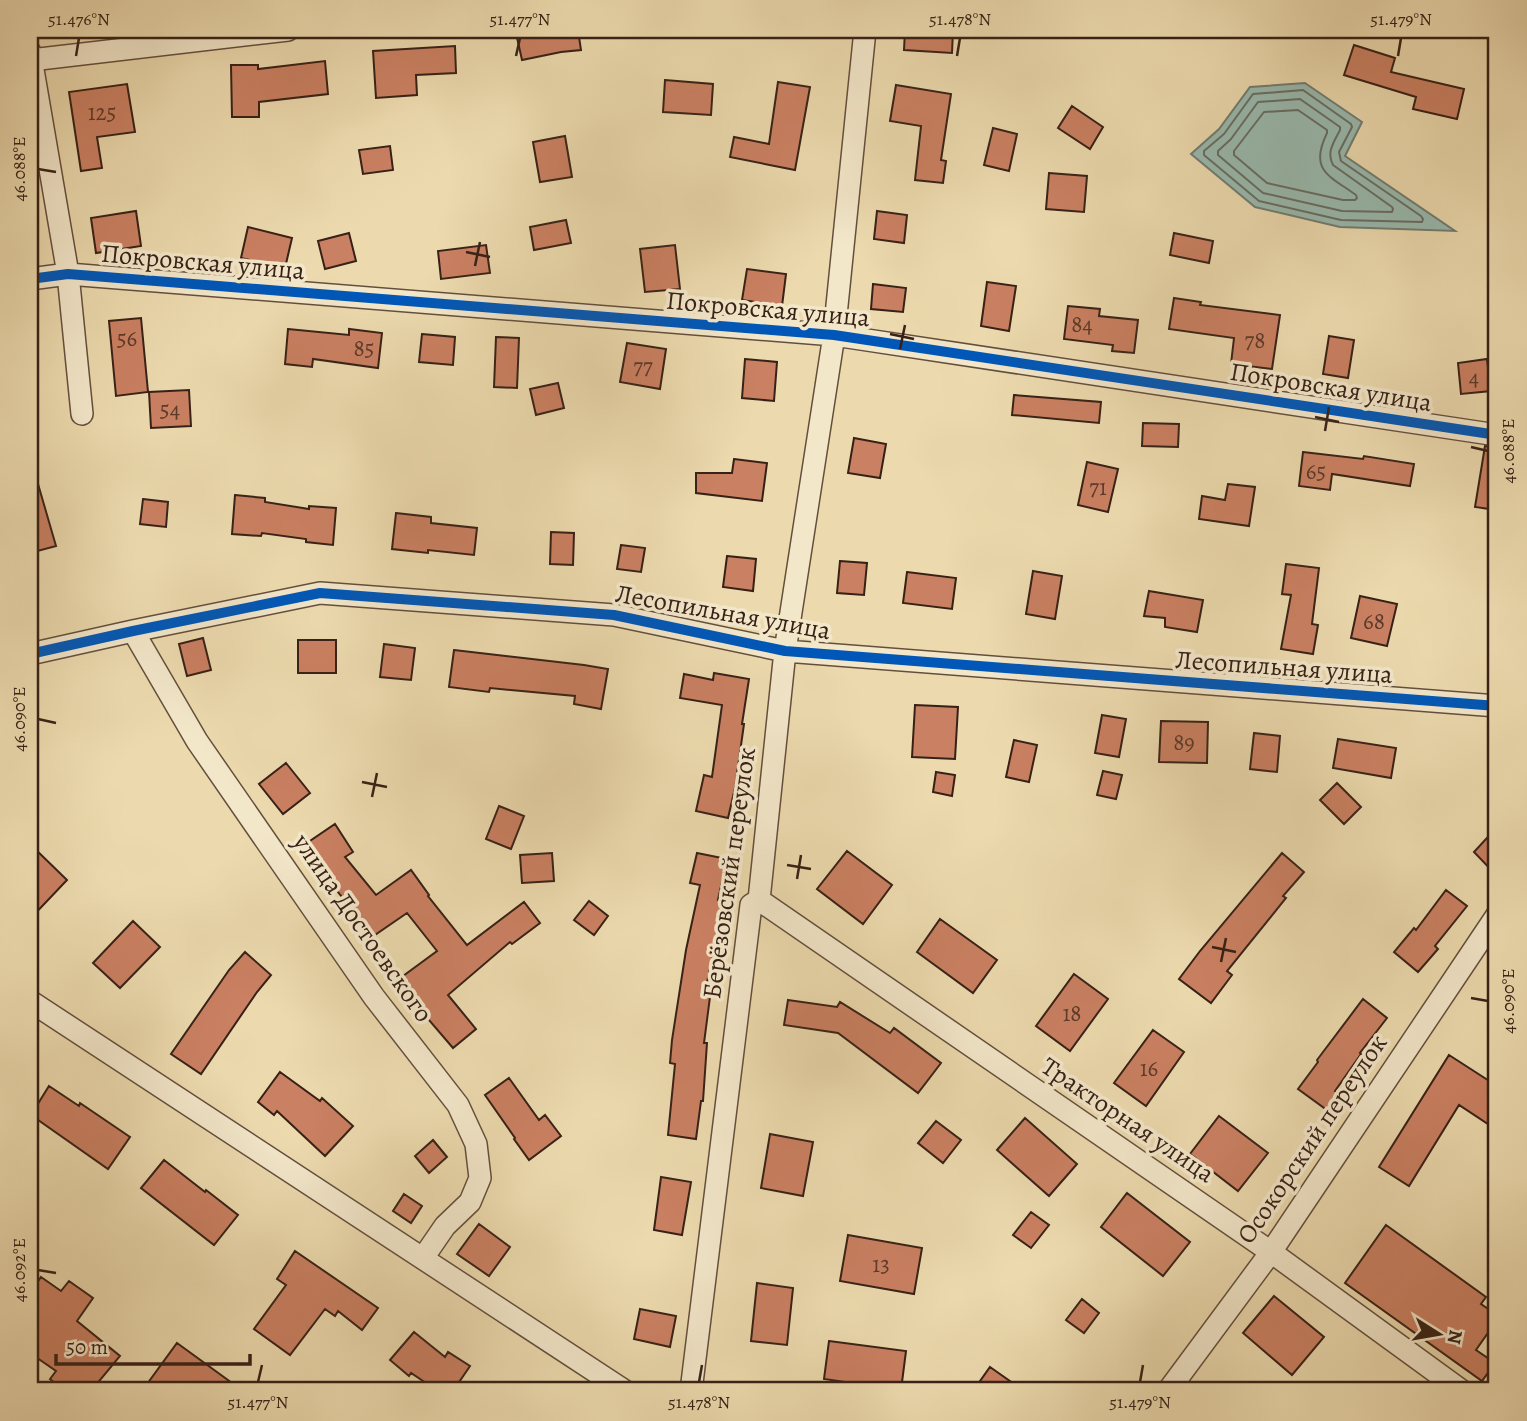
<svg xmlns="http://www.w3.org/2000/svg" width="1527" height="1421" font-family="Alegreya,serif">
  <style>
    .water { fill: #99baaf; stroke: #727d72; stroke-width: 2 }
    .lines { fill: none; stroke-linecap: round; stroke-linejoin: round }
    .shore { stroke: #686e63; stroke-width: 2 }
    .building { fill: #ca8062; stroke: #372117; stroke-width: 2 }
    .minor-casing { stroke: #644f3d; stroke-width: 24 }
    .minor { stroke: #f3e7ca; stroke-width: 21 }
    .cycleway-casing { stroke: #f3e7ca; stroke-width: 15 }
    .cycleway { stroke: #0057b8; stroke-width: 10 }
    .ticks { fill: none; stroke: #372117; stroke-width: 2.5 }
    .labels { text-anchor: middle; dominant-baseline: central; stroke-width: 7; stroke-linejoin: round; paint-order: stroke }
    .number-label { font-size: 23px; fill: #5c392a }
    .street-label { font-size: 26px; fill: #372117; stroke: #f3e7ca }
    .neatline { fill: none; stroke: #372117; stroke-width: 2.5 }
    .ticks-label { font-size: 18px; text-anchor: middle; fill: #372117 }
  </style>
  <rect width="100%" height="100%" fill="#ecdaae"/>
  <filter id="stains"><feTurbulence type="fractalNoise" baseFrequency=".00286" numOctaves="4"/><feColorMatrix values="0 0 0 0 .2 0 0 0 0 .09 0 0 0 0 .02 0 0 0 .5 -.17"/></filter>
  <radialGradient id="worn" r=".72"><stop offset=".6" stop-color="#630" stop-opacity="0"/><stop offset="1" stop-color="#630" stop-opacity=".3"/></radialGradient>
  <path class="water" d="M1305,83L1362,122L1345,156L1455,231L1340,227L1255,207L1191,154L1219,129L1250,87Z"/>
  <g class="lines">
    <path class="shore" d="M1303,90L1351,124L1352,127L1339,152L1341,161L1421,216L1423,219L1422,222L1341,220L1259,201L1204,155V151L1224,134L1253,94Z
      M1300,99L1340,127V130C1334,142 1326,152 1333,165L1392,207L1393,209L1392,212L1342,211L1263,193L1218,155V151L1231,139L1258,102Z
      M1298,110L1327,130V133C1309,170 1328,175 1356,195L1357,198L1355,200H1343L1267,183L1234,155V151L1264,112Z"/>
  </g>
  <path class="building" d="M532,30H537L538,34L578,30L581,50L561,52L522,60L516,33Z
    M905,30H953L952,53L904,50Z
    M1354,45L1395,58L1391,72L1464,89L1457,119L1413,109L1416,97L1344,75Z
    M455,46L456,73L416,75L417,95L376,98L373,51Z
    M325,61L328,94L259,102V117H232L231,65H258V69Z
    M665,80L713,84L711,115L663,112Z
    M778,82L810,87L795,170L730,157L734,137L769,144Z
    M127,84L135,132L97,137L102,168L81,171L69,92Z
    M896,85L951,94L941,160L946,161L943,183L915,180L921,126L890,121Z
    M1072,106L1103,127L1090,149L1058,128Z
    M993,128L1017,134L1009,171L984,165Z
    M565,136L572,177L540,182L533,142Z
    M390,146L393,170L363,174L359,150Z
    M1049,173L1087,176L1084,212L1046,209Z
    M136,211L141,246L96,253L91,218Z
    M877,211L907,215L904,243L874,239Z
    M566,220L571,243L534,250L530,227Z
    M248,227L292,238L285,268L241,258Z
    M349,233L356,261L325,269L318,241Z
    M1174,233L1213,241L1209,263L1170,255Z
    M486,245L490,273L441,279L438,251Z
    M675,245L680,289L645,292L640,249Z
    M747,269L786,274L782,306L742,300Z
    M987,282L1016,286L1009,331L981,326Z
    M873,284L906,288L903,312L871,309Z
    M1174,298L1201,302L1200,305L1280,315L1272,369L1231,364L1234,338L1169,329Z
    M1068,306L1100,309L1099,316L1138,320L1134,353L1112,351L1113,345L1064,339Z
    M141,318L148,392L116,396L109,321Z
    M288,329L349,335V329L382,333L378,368L313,359L312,367L285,364Z
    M422,334L455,337L453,365L419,362Z
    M1329,336L1354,340L1348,378L1323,374Z
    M496,337L519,338L517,388L494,387Z
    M627,343L666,349L660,389L620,382Z
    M745,359L777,362L774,401L742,398Z
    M1487,359L1491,391L1461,394L1458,363Z
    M558,383L564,408L536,415L530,389Z
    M189,390L191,426L151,428L149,392Z
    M1014,395L1101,402L1099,423L1012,415Z
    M1143,423L1179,424L1178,447L1142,446Z
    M854,438L886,444L880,478L848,473Z
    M1485,446L1497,448V510L1475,507Z
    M1303,452L1363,459L1364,456L1414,464L1410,486L1332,474L1330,490L1299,486Z
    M734,459L767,463L762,501L696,493V473H732Z
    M1087,462L1118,469L1108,512L1078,505Z
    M36,477L56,546L30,553V478Z
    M1228,484L1255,487L1249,526L1199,519L1202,496L1225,500Z
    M235,495L265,498V502L309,509V506L336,508L333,545L306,542V539L262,533L261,536L232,534Z
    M143,499L168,502L166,527L140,524Z
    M396,513L431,517V523L477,528L474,555L428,550V553L392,549Z
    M551,532L574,533L573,565L550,564Z
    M621,545L645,548L641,572L617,569Z
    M727,556L756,559L753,591L723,587Z
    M840,561L867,563L864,595L837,593Z
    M1286,564L1319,568L1312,624L1318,625L1313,654L1281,649L1291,595L1282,594Z
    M1033,571L1062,576L1055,619L1026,614Z
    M907,572L956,578L952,609L903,603Z
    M1149,591L1203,600L1197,632L1165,627V618L1144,616Z
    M1360,596L1397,604L1387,646L1351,638Z
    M203,638L211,670L187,676L179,644Z
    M298,640H336V673H298Z
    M384,644L415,648L411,680L380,677Z
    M454,650L584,665L608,669L601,709L574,704L575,696L490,688L489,692L449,687Z
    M714,673L749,679L742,724H744L735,788L728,818L696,811L704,775L712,777L722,705L680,698L684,674L713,680Z
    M915,705L958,707L955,759L912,757Z
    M1102,715L1126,719L1119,757L1095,753Z
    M1161,721L1208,722L1207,763L1159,762Z
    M1254,733L1280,736L1277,772L1250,769Z
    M1338,739L1396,748L1391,778L1333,768Z
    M1014,740L1037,745L1029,782L1006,777Z
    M286,763L310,793L283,814L259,784Z
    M1103,771L1122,775L1116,799L1097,795Z
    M936,772L955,775L952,796L933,792Z
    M1337,783L1361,807L1344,824L1320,800Z
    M499,806L524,816L511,849L486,839Z
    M335,824L353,852L345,857L376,895L411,870L429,895L428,896L467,945L524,902L540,923L512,944L510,942L448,995L476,1029L453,1048L417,1006L399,979L437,951L407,913L369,939L347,907L349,906L322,872L304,845Z
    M1497,827V876L1474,852Z
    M30,844L67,880L30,919Z
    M847,851L892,885L863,924L817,889Z
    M552,853L554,881L522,883L520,855Z
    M697,853L727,859L718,900L722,901L716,932L718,933L704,996L710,997L704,1043H707L703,1101H701L696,1139L668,1135L675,1064L670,1063L672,1040L686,950L700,885L690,883Z
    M1282,853L1304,872L1283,896L1286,898L1227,971L1232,975L1211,1003L1179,979L1200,951Z
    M1446,890L1467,906L1435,946L1438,949L1418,972L1394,952L1414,928L1416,930Z
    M589,901L608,916L594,935L574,920Z
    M940,919L997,960L973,993L917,952Z
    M133,921L160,947L120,988L93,963Z
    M245,952L271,975L257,992L201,1074L171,1054L229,970Z
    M1074,974L1108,999L1070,1051L1036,1026Z
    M1363,999L1387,1018L1360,1053L1361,1054L1335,1091L1339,1094L1327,1110L1298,1089L1318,1062L1317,1060Z
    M788,1000L837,1007L840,1002L890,1033L894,1028L941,1063L918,1093L838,1033L784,1025Z
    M1153,1030L1184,1052L1146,1106L1114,1083Z
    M1449,1055L1497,1086V1110L1488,1124L1459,1105L1409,1186L1379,1167Z
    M280,1072L320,1101L322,1098L353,1126L325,1156L277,1111L274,1115L258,1102Z
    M509,1078L539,1120L545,1115L561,1136L529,1160L514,1139L515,1138L485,1095Z
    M49,1086L79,1106L80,1103L130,1137L108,1169L31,1115Z
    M1219,1116L1268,1153L1238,1191L1190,1154Z
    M1025,1118L1077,1164L1049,1196L997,1150Z
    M936,1121L961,1140L943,1163L918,1143Z
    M770,1134L813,1142L803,1196L761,1188Z
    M433,1140L447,1157L429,1173L415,1156Z
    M164,1160L205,1192L206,1190L238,1215L214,1245L141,1188Z
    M661,1177L691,1182L682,1235L654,1230Z
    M1127,1193L1190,1242L1163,1276L1101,1227Z
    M404,1194L422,1206L411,1223L393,1211Z
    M1031,1212L1049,1225L1031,1248L1013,1235Z
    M479,1224L510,1247L489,1276L457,1254Z
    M1386,1225L1486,1297L1481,1304L1497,1315V1320L1476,1350L1495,1363L1482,1381L1345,1283Z
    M848,1235L922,1248L914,1294L840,1281Z
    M295,1251L378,1308L362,1330L338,1311L335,1316L325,1309L290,1355L254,1329L286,1285L277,1279Z
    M41,1277L61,1291L69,1281L93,1298L77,1321L120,1356L91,1391H64L50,1379L56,1371L30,1353V1293Z
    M757,1283L793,1288L787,1345L751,1341Z
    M1274,1296L1324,1337L1292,1375L1243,1333Z
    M1082,1299L1099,1313L1084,1333L1066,1320Z
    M640,1309L676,1316L670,1347L634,1339Z
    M414,1332L445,1357L448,1352L470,1366L453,1391H438L411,1373L409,1376L390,1360Z
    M829,1341L906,1351L901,1390L824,1379Z
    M177,1343L243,1391H142Z
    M990,1367L1024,1391H973Z"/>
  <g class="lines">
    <g class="minor-casing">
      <path id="minor" d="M30,52L68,274L82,414
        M31,60L288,30
        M30,279L68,274L834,335L1497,435
        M133,631L197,741L374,997L458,1105L476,1144L480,1178L470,1202L445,1226L423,1258
        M30,654L133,631L320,593L614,615L785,651L1497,706
        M759,900L1271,1252L1462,1391
        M30,1001L625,1391
        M691,1391L751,905L759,900L785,651L834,335L865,30
        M1168,1391L1271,1252L1497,915"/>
    </g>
    <use href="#minor" class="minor"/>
    <g class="cycleway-casing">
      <path id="cycleway" d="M30,279L68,274L834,335L1497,435
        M30,654L133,631L320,593L614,615L785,651L1497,706"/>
    </g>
    <use href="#cycleway" class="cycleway"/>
  </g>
  <path class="ticks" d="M76,56L79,38M516,56L520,38M957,56L960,38M1398,56L1401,38M38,169L56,172M466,252L490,257M475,266L480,242M890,334L914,339M900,349L905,325M1315,417L1339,422M1325,431L1329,407M1471,447L1488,451M38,719L56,723M362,782L387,787M372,797L377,773M787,865L811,869M797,879L801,855M1212,947L1236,952M1221,962L1226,938M1471,998L1488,1001M38,1270L56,1273M258,1382L262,1365M699,1382L702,1365M1140,1382L1143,1365"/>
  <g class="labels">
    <g class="number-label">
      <text x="102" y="112">125</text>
      <text x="1082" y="324">84</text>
      <text x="127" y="338">56</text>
      <text x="1255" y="340">78</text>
      <text x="364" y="348">85</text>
      <text x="643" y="366">77</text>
      <text x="1474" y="377">4</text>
      <text x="170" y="409">54</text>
      <text x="1316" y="471">65</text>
      <text x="1098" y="487">71</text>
      <text x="1374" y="621">68</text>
      <text x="1184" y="742">89</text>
      <text x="1072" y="1013">18</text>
      <text x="1149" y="1068">16</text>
      <text x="881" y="1264">13</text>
    </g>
    <g class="street-label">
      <text transform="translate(203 262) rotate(5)">Покровская улица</text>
      <text transform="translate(768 309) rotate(5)">Покровская улица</text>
      <text transform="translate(1331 387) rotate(9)">Покровская улица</text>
      <text transform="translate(723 612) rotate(10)">Лесопильная улица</text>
      <text transform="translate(1284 667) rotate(4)">Лесопильная улица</text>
      <text transform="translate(729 873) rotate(-82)">Берёзовский переулок</text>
      <text transform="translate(363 928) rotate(55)">улица Достоевского</text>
      <text transform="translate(1128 1120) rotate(34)">Тракторная улица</text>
      <text transform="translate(1312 1139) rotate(-56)">Осокорский переулок</text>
    </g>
  </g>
  <rect width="1527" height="1421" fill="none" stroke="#ecdaae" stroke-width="77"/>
  <g transform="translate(1439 1334) rotate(101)" stroke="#f3e7ca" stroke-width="5" paint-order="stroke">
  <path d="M0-5L12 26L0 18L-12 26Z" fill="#372117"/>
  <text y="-10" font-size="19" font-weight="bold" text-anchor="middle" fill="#372117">N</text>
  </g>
  <path d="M56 1354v10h194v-10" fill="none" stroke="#372117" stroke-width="3.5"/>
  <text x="66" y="1354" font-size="21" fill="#372117" stroke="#f3e7ca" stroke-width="5" paint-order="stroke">50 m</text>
  <rect x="38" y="38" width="1450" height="1344" class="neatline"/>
  <g class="ticks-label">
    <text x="79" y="25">51.476°N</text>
    <text x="520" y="25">51.477°N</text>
    <text x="960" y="25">51.478°N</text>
    <text x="1401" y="25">51.479°N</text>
    <text transform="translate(19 169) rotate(-90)" y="6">46.088°E</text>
    <text transform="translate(1508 451) rotate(-90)" y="6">46.088°E</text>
    <text transform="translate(19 719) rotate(-90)" y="6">46.090°E</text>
    <text transform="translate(1508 1001) rotate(-90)" y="6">46.090°E</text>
    <text transform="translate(19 1270) rotate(-90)" y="6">46.092°E</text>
    <text x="258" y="1408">51.477°N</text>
    <text x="699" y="1408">51.478°N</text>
    <text x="1140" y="1408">51.479°N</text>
  </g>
  <rect width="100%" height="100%" filter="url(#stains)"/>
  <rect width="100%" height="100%" fill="url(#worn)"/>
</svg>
